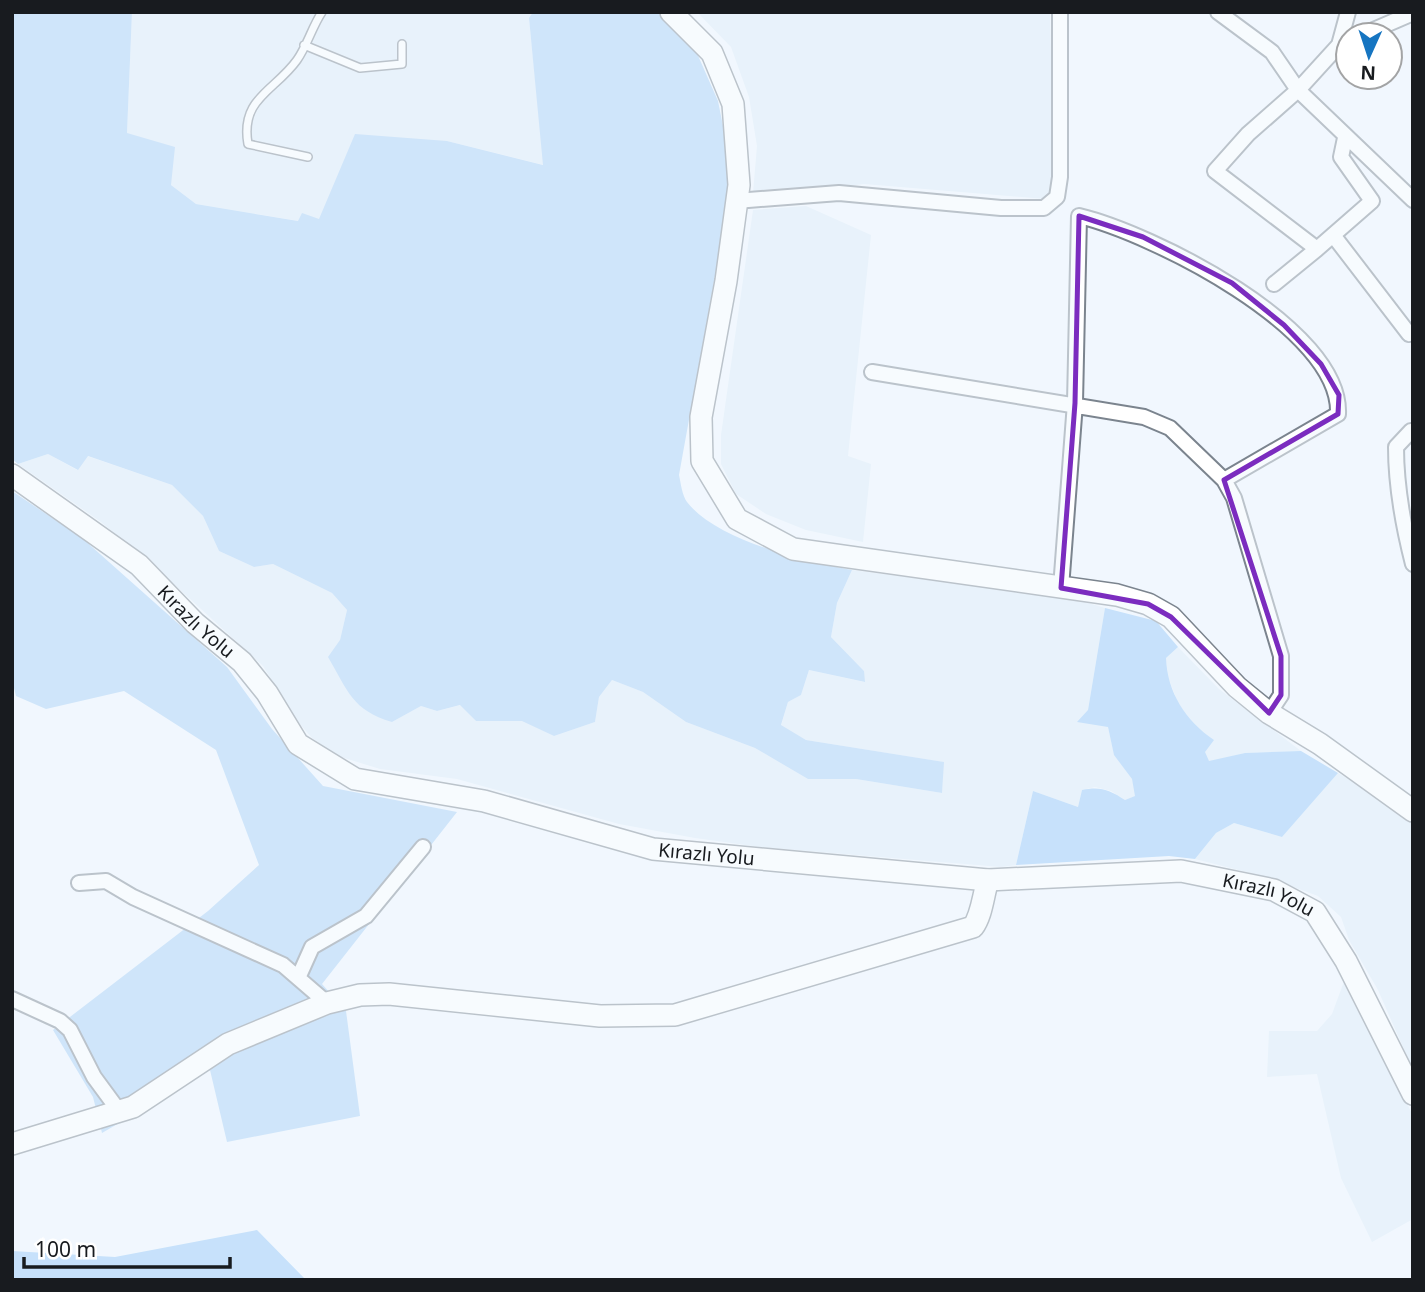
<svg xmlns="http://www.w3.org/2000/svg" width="1425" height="1292" font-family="'Noto Sans',sans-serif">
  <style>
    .built { fill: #deebf8 }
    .green { fill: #a7cef6 }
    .forest { fill: #94c6f8 }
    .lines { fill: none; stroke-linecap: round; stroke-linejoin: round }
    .lane-casing { stroke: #7b848e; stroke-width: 10 }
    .street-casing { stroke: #7b848e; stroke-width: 18 }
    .secondary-casing { stroke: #7b848e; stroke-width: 24 }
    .lane { stroke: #fff; stroke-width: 7 }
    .street { stroke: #fff; stroke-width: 14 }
    .secondary { stroke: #fff; stroke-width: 21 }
    .marked { fill: none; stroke: #7b2cbf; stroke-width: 5; stroke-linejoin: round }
    .labels { text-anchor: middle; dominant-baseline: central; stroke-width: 7; stroke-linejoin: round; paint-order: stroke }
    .street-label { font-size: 19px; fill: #181b1f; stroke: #fff }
  </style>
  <rect width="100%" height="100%" fill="#f1f7fe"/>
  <path class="built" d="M132,12H533L529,19L544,165L447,141L319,220L299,221L196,204L171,185L127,133Z
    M697,12H1050L1054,191L1045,199L864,184L790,193H753L757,146L749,97L731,47Z
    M806,206L871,235L848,456L871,464L863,542L806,530L766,514L736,494L721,464V435L753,210Z
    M48,454L77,470L87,456L172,485L203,516L219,551L254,567L273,564L332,593L347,610L340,640L392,722L421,706L437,711L461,705L476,721L522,720L554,736L595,722L599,697L612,680L643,692L686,722L755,748L808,779H856L942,793L943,762L806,740L781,726L788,702L801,695L809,670L864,682V671L831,637L837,603L852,570L1072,598L1105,608L1088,710L1108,727L1114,754L1132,779L1136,796L1125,800L1111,791L1095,787L1082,790L1078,807L1033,791L1016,865L1001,867L760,847L695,838L619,824L457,779L380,769L338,756L312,738L298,722L263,666L164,575L101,522L18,464Z
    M1178,647L1219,689L1301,751L1245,753L1209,762L1204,752L1213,740L1196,728L1178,703L1166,672V658Z
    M1338,773L1399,809L1413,826V1070L1378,990L1349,940L1341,917L1318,896L1266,877L1195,859L1216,833L1234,823L1282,837Z
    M1346,976L1413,1116V1219L1372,1242L1341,1178L1317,1074L1267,1077L1269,1031H1317L1332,1014Z"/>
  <path class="green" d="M12,12H132L127,133L175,147L171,185L196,204L298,221L302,213L319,219L355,134L447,141L543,165L529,18L533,12H657L696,51L718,101L733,176L679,475C681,484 682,495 687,502C716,540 806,562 852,570L837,603L831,637L864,671L865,682L809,670L801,695L788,702L781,725L806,740L944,762L942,793L856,779H808L755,748L686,722L643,692L612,680L599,697L595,722L554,736L522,721H476L460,705L437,711L421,706L392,722C352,710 348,691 328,657L340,640L347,610L332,593L273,564L254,567L219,551L203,516L172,485L88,456L78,470L48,454L18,464L12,459Z
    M12,491L82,538L227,667L272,729L323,786L457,812L322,984L346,1011L360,1116L227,1142L210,1070L102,1133L93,1097L53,1030L208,911L259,865L216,750L124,691L46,709L16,696L12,680Z"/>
  <path class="forest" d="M1105,608L1156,621L1178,647L1166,658C1167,692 1186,721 1214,740L1205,752L1209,761L1245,753L1301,751L1338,773L1282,837L1234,823L1216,833L1195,859L1169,856L1016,865L1033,791L1078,807L1082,790C1100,786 1110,790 1125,800L1135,796L1132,779L1114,755L1108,727L1077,722L1088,710Z
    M257,1230L306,1280H12V1251L115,1257Z"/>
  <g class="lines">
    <g class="lane-casing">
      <path id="lane" d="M304,45L360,68L402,64V44
        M308,157L248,144C240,98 275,91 297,60C307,46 312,27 322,12"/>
    </g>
    <g class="street-casing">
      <path id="street" d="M1218,12L1272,52L1298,90L1413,200
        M1362,35L1413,13
        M1339,45L1348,12
        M1345,138L1341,157L1372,201L1317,249L1215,171L1248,134L1298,90L1339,45L1348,41
        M736,201L839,193L1001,208H1044L1057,197L1060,177V12
        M1333,235L1409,334L1413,332
        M1274,284L1317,249
        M872,372L1144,417L1170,428L1224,480L1234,498L1281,656V695L1269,713
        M1411,431L1396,447C1396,487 1403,525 1413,564
        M1061,588L1075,403L1079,216C1151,233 1342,328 1338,414L1224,480
        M79,883L106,881L133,897L283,965L327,1003
        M299,976L312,947L366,916L423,847
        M12,999L60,1021L70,1030L94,1077L119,1111"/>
    </g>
    <g class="secondary-casing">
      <g id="secondary">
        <path d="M671,12L712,53L733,104L739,185L726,281L701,417L702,461L737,519L793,549L1117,595L1148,604L1171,617L1237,687L1269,713L1320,744L1413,811"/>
        <path id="s1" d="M12,475L139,565L195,623L242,662L267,693L298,744L355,779L484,801L653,849L988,880L1181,871L1274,890L1315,912L1346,961L1413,1094"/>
        <path d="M12,1144L133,1107L228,1044L327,1003L360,995L389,994L600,1016L675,1015L973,927C982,915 983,895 988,880"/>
      </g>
    </g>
    <use href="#lane" class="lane"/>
    <use href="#street" class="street"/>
    <use href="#secondary" class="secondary"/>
  </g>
  <path d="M0 0H1425V1292H0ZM1079,216L1143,237L1232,283L1284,325L1321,364L1339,395L1338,414L1224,480L1281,656V695L1269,713L1171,617L1148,604L1061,588L1075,403Z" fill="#f1f7fe" fill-opacity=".55" fill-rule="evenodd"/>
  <path class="marked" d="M1079,216L1143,237L1232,283L1284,325L1321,364L1339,395L1338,414L1224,480L1281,656V695L1269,713L1171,617L1148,604L1061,588L1075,403Z"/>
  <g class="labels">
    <g class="street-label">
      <text stroke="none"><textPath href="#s1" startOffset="236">Kırazlı Yolu</textPath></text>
      <text stroke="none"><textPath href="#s1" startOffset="824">Kırazlı Yolu</textPath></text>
      <text stroke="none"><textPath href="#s1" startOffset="1391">Kırazlı Yolu</textPath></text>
    </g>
  </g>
  <rect width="1425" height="1292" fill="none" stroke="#181b1f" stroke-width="28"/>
  <g transform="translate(1369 56) rotate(183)"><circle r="33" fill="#ffffff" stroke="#a3a4a5" stroke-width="2"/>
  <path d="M0-5L12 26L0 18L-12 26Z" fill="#1675c1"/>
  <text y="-10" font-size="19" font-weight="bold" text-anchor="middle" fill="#181b1f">N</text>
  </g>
  <path d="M24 1257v10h206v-10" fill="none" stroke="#181b1f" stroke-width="3.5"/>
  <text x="35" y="1257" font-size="21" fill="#181b1f" stroke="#ffffff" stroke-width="5" paint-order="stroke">100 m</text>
</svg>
